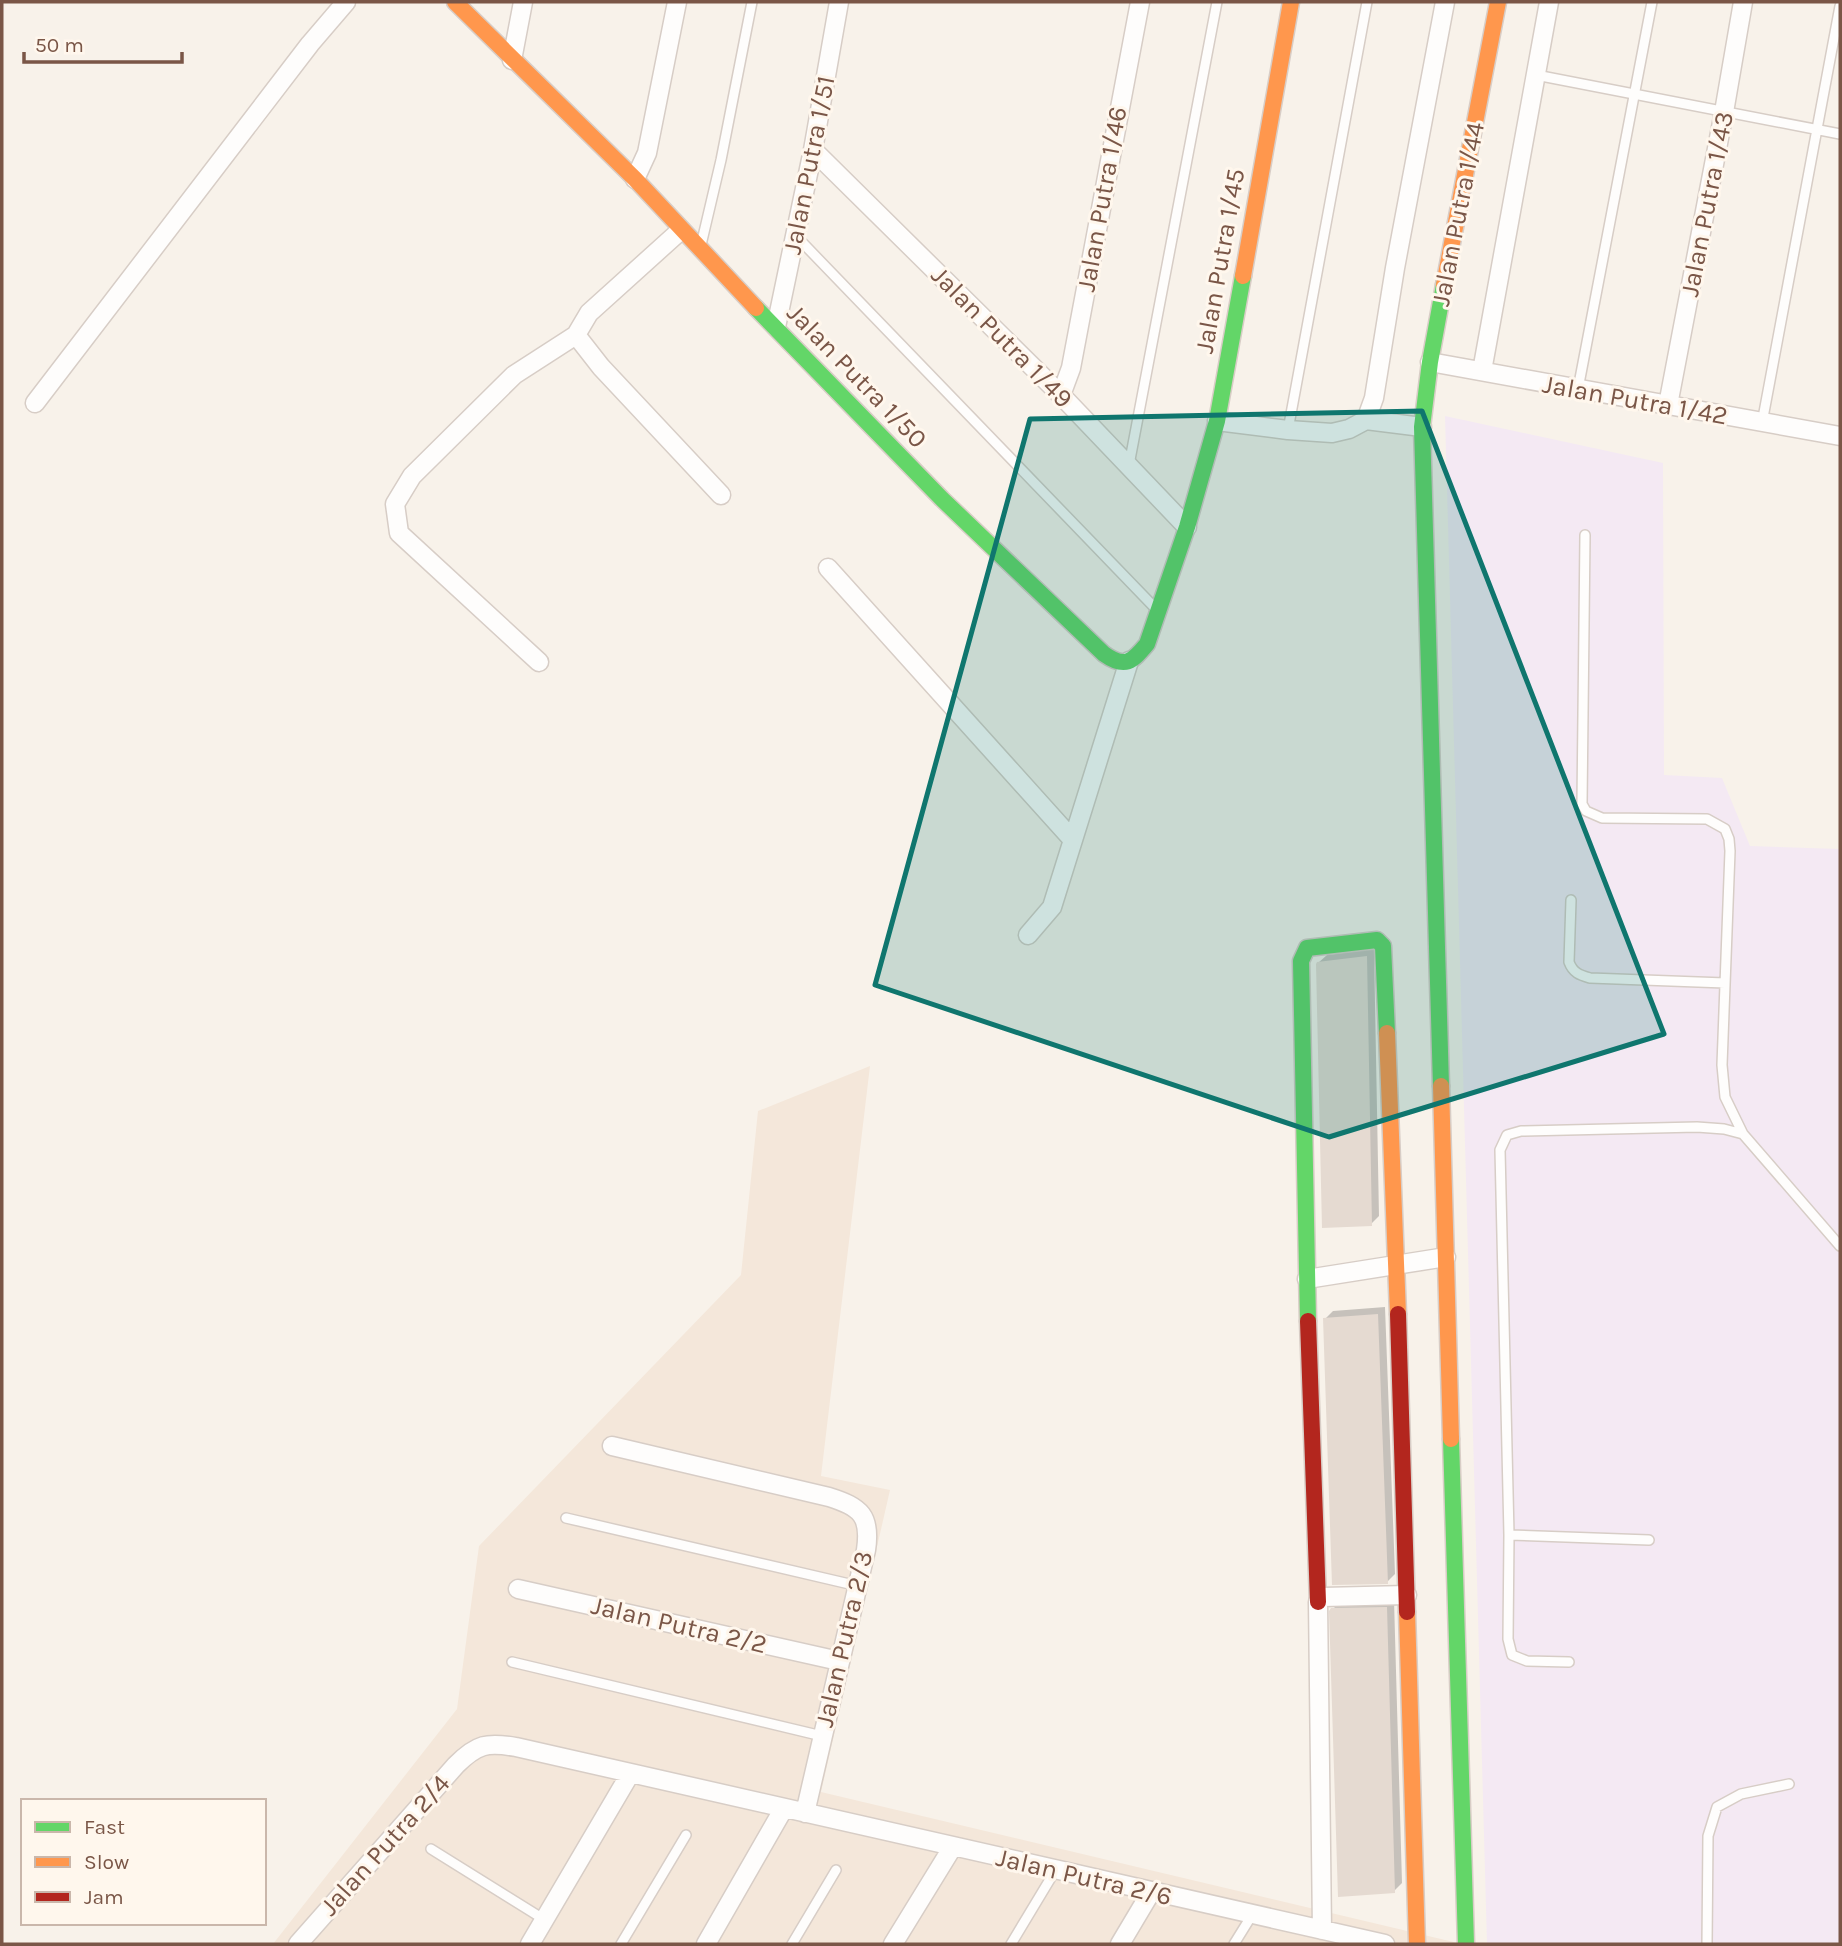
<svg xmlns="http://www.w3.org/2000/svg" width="1842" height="1946" font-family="Karla,sans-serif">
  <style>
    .residential { fill: #f4e7da }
    .education { fill: #f4e9f3 }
    .shadow { fill: #0003 }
    .building { fill: #e5dad1 }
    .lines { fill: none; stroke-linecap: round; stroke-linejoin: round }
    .lane-casing { stroke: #d7cdc6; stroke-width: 12 }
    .street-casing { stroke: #d7cdc6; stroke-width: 21 }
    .fast-casing { stroke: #d8cdc6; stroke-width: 19 }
    .slow-casing { stroke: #d8cdc6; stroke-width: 19 }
    .jam-casing { stroke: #d8cdc6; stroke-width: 19 }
    .lane { stroke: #fefdfc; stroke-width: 9 }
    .street { stroke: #fefdfc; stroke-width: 18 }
    .fast { stroke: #63d668; stroke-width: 16 }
    .slow { stroke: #ff974d; stroke-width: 16 }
    .jam { stroke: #b3261e; stroke-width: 16 }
    .marked { fill: #0f766e; fill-opacity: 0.2; stroke: #0f766e; stroke-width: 5; stroke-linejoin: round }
    .labels { text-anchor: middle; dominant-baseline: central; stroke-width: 6; stroke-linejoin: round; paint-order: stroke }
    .street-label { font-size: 26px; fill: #7a5647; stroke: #fff7ed }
  </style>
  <rect width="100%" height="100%" fill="#f8f2ea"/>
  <path class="residential" d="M870,1066L821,1476L890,1490L821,1792L1462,1944H273L457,1709L479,1546L741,1275L758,1111Z"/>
  <path class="education" d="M1445,416L1663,463L1664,775L1722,778L1750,846L1840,849V1944H1487Z"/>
  <path class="shadow" d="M1374,949L1379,1216L1371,1224L1318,963L1327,955Z
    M1385,1307L1395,1574L1387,1582L1325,1319L1333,1311Z
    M1394,1600L1402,1883L1394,1891L1333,1609L1341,1601Z"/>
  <path class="building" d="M1367,956L1372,1226L1322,1228L1316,964L1317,962Z
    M1378,1314L1388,1584L1332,1585L1323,1318Z
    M1387,1607L1395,1893L1338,1897L1329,1611L1331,1608Z"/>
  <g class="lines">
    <g class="lane-casing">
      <path id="lane" d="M1536,75L1840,134
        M796,236L1157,610
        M701,245L721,160L752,2
        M1578,389L1652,2
        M1762,423L1840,6
        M1288,430L1367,2
        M1129,465L1217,2
        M1585,535L1582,804L1586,811L1602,818L1707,819L1725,829L1729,839L1730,851L1722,1065L1725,1097L1743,1134L1840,1246
        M1571,900L1569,962C1573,973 1580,975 1590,978L1725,983
        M566,1518L858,1586
        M1509,1535L1649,1540
        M512,1662L822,1736
        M1569,1662L1527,1661L1512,1655L1508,1639L1509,1535L1500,1150L1507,1135L1521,1131L1697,1127L1724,1129L1743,1134
        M431,1849L545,1920
        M621,1944L686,1835
        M792,1944L836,1870
        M1011,1944L1055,1871
        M1234,1944L1252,1915
        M1707,1944L1708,1836L1717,1807L1741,1794L1789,1784"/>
    </g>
    <g class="street-casing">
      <path id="street" d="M512,60L523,2
        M813,150L1061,395L1187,527
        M635,179L647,153L677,2
        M681,230L589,313L576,335L601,367L721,495
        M776,327L813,150L839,2
        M1430,362L1840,436
        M1482,371L1549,2
        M1061,395L1071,368L1140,2
        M35,403L310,44L346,2
        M1668,405L1724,112L1743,2
        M1366,420L1374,398L1395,268L1445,2
        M1217,421L1288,430L1332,433L1349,429L1366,420L1422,427
        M828,568L1072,839
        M539,662L399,533L395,504L412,476L514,375L576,335
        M1028,935L1052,907L1129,661
        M1307,1279L1446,1257
        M612,1446L829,1497C861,1507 871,1516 866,1550L805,1813
        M518,1589L839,1661
        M1322,1930L1318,1602L1323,1597L1407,1595
        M298,1944L456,1765C477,1744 487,1742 516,1747L1385,1944
        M530,1944L630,1774
        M706,1944L784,1808
        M893,1944L952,1848
        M1120,1944L1151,1892"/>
    </g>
    <g class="fast-casing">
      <path id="fast" d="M756,308L942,499L1104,654C1125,669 1132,662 1147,644L1187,527L1217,421L1243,276
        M1441,1086L1422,427L1430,362L1444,285
        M1308,1321L1301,961L1307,948L1377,940L1383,946L1387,1033
        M1451,1439L1466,1944"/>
    </g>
    <g class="slow-casing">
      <path id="slow" d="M455,2L635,179L756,308
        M1243,276L1291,2
        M1444,285L1498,2
        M1387,1033L1398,1314
        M1441,1086L1451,1439
        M1407,1612L1417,1944"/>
    </g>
    <g class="jam-casing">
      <path id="jam" d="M1398,1314L1407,1612
        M1308,1321L1318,1602"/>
    </g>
    <use href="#lane" class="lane"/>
    <use href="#street" class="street"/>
    <use href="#fast" class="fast"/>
    <use href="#slow" class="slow"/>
    <use href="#jam" class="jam"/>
  </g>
  <path class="marked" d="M1422,411L1664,1034L1329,1137L875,985L1030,419Z"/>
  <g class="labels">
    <g class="street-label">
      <text transform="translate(809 165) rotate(-79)">Jalan Putra 1/51</text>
      <text transform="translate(1102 199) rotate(-80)">Jalan Putra 1/46</text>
      <text transform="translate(1707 204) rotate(-79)">Jalan Putra 1/43</text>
      <text transform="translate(1458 214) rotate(-79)">Jalan Putra 1/44</text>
      <text transform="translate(1220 261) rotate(-80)">Jalan Putra 1/45</text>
      <text transform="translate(1002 337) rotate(45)">Jalan Putra 1/49</text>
      <text transform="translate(857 376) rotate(46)">Jalan Putra 1/50</text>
      <text transform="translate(1635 400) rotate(10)">Jalan Putra 1/42</text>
      <text transform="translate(679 1625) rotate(13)">Jalan Putra 2/2</text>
      <text transform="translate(844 1639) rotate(-77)">Jalan Putra 2/3</text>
      <text transform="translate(385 1845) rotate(-48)">Jalan Putra 2/4</text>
      <text transform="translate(1084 1877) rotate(13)">Jalan Putra 2/6</text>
    </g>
  </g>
  <rect width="1842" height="1946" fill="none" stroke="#7a5647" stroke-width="7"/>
  <rect x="21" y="1799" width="245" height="126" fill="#fff7ed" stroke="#cab7ab" stroke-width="2"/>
  <rect x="35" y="1822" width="35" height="10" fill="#63d668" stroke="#cab7ab" stroke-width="2"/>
  <text x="84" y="1834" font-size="21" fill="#7a5647">Fast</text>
  <rect x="35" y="1857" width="35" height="10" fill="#ff974d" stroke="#cab7ab" stroke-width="2"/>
  <text x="84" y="1869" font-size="21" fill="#7a5647">Slow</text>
  <rect x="35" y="1892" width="35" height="10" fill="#b3261e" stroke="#cab7ab" stroke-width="2"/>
  <text x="84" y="1904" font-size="21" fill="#7a5647">Jam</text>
  <path d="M24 52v10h158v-10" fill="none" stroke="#7a5647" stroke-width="3.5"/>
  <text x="35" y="52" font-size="21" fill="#7a5647" stroke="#fff7ed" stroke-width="5" paint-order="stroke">50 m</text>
</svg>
